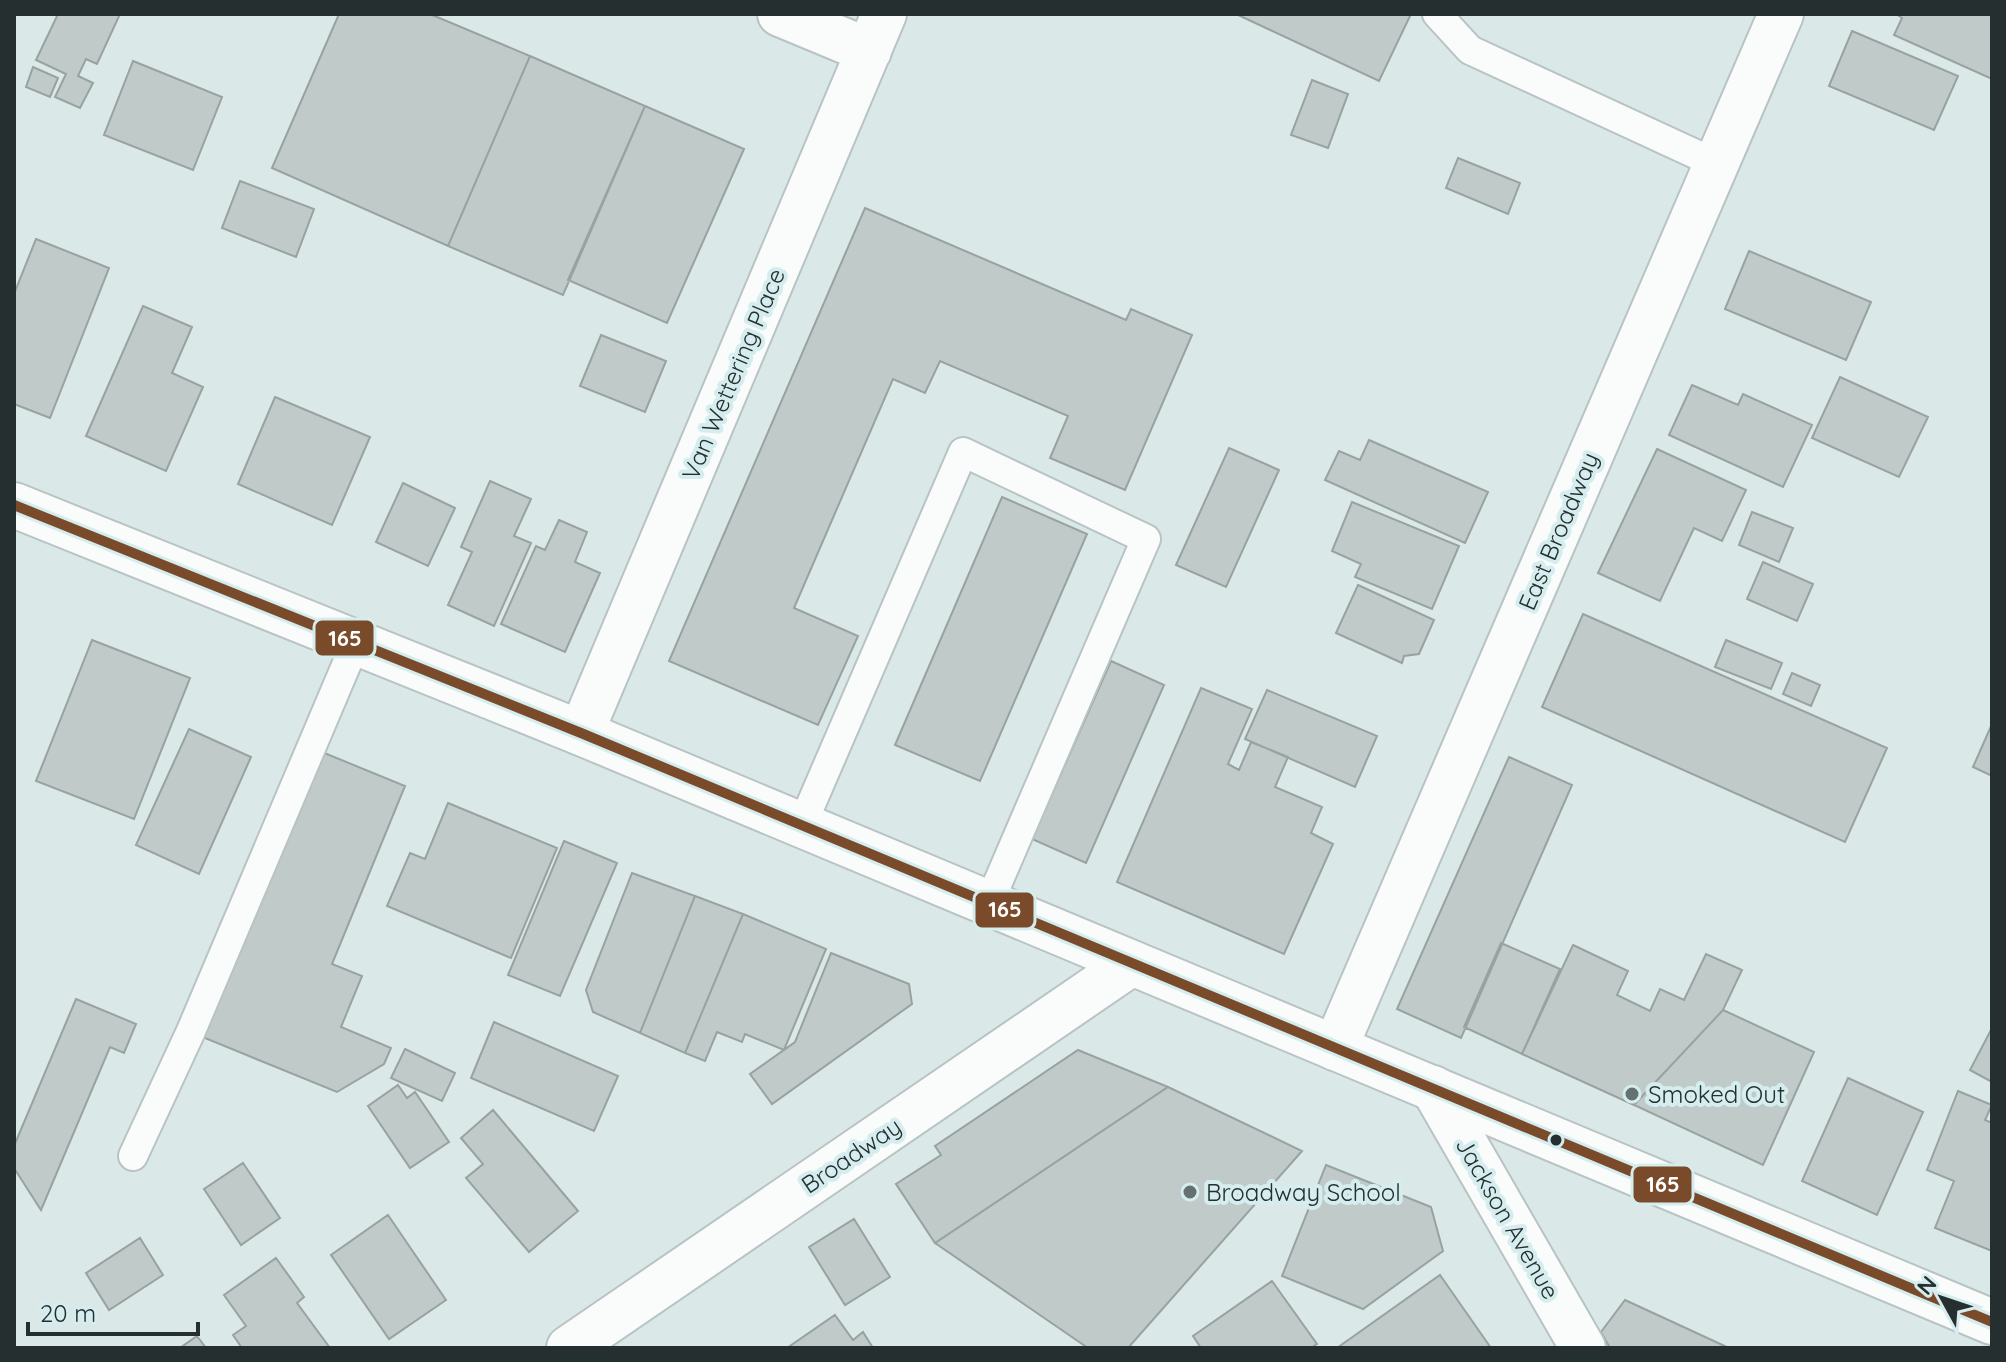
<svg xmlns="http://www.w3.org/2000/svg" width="2006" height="1362" font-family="Quicksand,sans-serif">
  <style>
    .building { fill: #c0cac9; stroke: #98a2a0; stroke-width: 2 }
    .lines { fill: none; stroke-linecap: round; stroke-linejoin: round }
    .service-casing { stroke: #b9c3c4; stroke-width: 32 }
    .minor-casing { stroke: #b9c3c4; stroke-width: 48 }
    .secondary-casing { stroke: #b9c3c4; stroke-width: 48 }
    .service { stroke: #fafcfc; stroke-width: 28 }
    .minor { stroke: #fafcfc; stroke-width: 44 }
    .secondary { stroke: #fafcfc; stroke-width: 44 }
    .bus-1-casing { stroke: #d5edee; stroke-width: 16 }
    .bus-1 { stroke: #7a4b2a; stroke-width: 10 }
    .poi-dot { fill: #657070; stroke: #d5edee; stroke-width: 3 }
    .bus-dot { fill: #262f2f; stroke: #d5edee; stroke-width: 3 }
    .labels { text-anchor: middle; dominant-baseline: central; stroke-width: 8; stroke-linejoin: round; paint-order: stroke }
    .street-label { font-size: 24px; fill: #262f2f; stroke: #d5edee }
    .poi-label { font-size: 24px; fill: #262f2f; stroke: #d5edee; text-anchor: start }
    .line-badge { stroke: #d5edee; stroke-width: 3 }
    .badge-label { font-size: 22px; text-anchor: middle; font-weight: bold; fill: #fff }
  </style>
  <rect width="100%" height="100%" fill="#dbe8e8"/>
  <path class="building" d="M58,14H120L97,64L86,59L78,76L93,83L80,108L55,97L66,74L36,60Z
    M339,14H430L530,56L448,246L272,168Z
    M1236,14H1411L1379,81Z
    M1896,14H1992V79L1894,35L1902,18Z
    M1852,31L1958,76L1934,130L1829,86Z
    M530,56L645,106L563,295L448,246Z
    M133,61L222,97L193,170L104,135Z
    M33,67L58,78L50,97L26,87Z
    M1312,80L1348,94L1328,148L1291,135Z
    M645,106L744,149L667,323L568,280Z
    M1458,158L1520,183L1508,214L1446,188Z
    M240,181L314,209L296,257L222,228Z
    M865,208L1126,320L1131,309L1192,335L1125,490L1050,458L1068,416L940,361L925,393L893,379L794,608L858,636L818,725L669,661Z
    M36,239L109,268L50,418L14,404V294Z
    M1749,251L1871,302L1846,360L1725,309Z
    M143,306L192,327L172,373L203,387L166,471L86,436Z
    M601,335L666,361L645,412L580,386Z
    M1840,377L1928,417L1899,477L1812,438Z
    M1692,385L1738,405L1743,394L1812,425L1783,487L1669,435Z
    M275,397L370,437L332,525L238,484Z
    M1369,440L1488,492L1465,543L1325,480L1339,451L1360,460Z
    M1229,448L1279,470L1226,587L1176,565Z
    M1657,449L1746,490L1722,541L1694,528L1660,601L1598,573Z
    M490,481L531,499L514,536L531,543L494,626L448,605L472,552L461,547Z
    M403,483L455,508L428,566L376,542Z
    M1002,497L1087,534L980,781L895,745Z
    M1352,502L1459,546L1432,609L1355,577L1361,564L1332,551Z
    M1752,512L1793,528L1779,562L1739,545Z
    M559,520L587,532L575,562L600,573L565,652L501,624L536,546L545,550Z
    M1763,562L1813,584L1797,621L1747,599Z
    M1358,585L1434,620L1419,654L1404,656L1402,663L1336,633Z
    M1583,614L1887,748L1845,842L1542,707Z
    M92,640L190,678L134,819L36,781Z
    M1726,640L1782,663L1771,689L1715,667Z
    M1111,661L1164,685L1086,863L1032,839Z
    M1792,673L1820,685L1811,706L1783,694Z
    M1201,688L1252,709L1228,764L1239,770L1251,742L1288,757L1275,787L1322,807L1311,833L1333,844L1284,954L1117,882Z
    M1267,690L1377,736L1355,787L1245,739Z
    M1992,724V776L1973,767Z
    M189,729L251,757L199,874L136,845Z
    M317,750L405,786L332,964L362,976L341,1027L391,1048L384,1064L337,1092L200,1036Z
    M1509,757L1572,785L1461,1038L1397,1009Z
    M448,803L557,848L511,958L387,906L410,853L425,859Z
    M564,841L617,863L560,996L508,975Z
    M632,873L695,896L640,1033L593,1012L586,990Z
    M695,896L743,914L685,1053L640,1033Z
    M743,914L826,949L784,1050L745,1034L742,1042L717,1032L705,1061L685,1053Z
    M1501,943L1560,969L1522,1054L1464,1027Z
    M1573,945L1628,971L1617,995L1650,1011L1660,989L1684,1000L1706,954L1742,970L1723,1010L1634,1105L1522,1054Z
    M831,953L909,984L912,1004L772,1104L750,1074L795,1042Z
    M76,999L136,1024L124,1053L110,1047L41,1210L14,1168V1146Z
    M1723,1010L1814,1052L1763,1165L1634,1105Z
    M494,1022L618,1076L594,1131L471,1078Z
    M1992,1028V1082L1970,1070Z
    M405,1049L455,1073L442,1101L391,1078Z
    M1078,1050L1168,1087L935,1243L896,1184L941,1155L935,1146Z
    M1848,1078L1923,1112L1877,1215L1802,1181Z
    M398,1085L407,1098L415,1092L449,1142L410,1168L368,1106Z
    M1168,1087L1302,1151L1128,1348H1088L935,1243Z
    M1958,1091L1992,1105L1985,1120L1992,1123V1251L1935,1228L1954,1181L1927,1170Z
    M493,1110L578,1211L529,1252L466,1178L483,1164L461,1138Z
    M243,1163L280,1218L241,1245L204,1189Z
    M1326,1165L1431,1207L1443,1251L1363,1309L1282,1276Z
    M388,1215L446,1300L389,1339L331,1255Z
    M854,1219L890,1277L845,1305L809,1247Z
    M140,1238L163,1275L109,1310L86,1273Z
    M276,1258L304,1297L297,1303L330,1348H242L233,1335L246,1326L224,1295Z
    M1440,1275L1491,1348H1337Z
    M1272,1281L1317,1344L1311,1348H1201L1193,1336Z
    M1625,1300L1729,1348H1610L1601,1332Z
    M835,1315L853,1340L863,1332L873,1348H787Z
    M197,1336L206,1348H180Z"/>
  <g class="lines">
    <g class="service-casing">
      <path id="service" d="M1437,14L1470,50L1717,164
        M802,825L963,452L1146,539L989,903
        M133,1156L191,1031L356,642"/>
    </g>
    <g class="minor-casing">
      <path id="minor" d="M780,14L869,51
        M581,733L884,14
        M1335,1048L1781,14
        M1433,1088L1583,1348
        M569,1348L1132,963"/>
    </g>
    <g class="secondary-casing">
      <path id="secondary" d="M14,505L581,733L1992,1322"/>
    </g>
    <use href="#service" class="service"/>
    <use href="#minor" class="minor"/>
    <use href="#secondary" class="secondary"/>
    <g class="bus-1-casing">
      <path id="bus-1" d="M14,505L581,733L1992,1322"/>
    </g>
    <use href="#bus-1" class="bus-1"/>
  </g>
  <g class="poi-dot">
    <circle cx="1632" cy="1094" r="8"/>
    <circle cx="1190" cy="1192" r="8"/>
  </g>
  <circle class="bus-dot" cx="1556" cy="1140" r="7"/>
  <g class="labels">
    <g class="street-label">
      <text transform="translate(733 374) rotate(-67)">Van Wettering Place</text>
      <text transform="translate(1558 531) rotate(-67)">East Broadway</text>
      <text transform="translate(851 1155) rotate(-34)">Broadway</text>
      <text transform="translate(1508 1218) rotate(60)">Jackson Avenue</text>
    </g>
    <g class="poi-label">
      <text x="1648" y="1094">Smoked Out</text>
      <text x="1206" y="1192">Broadway School</text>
    </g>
  </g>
  <g class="line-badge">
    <rect x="314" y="619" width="61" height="38" rx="8" fill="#7a4b2a"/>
    <rect x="974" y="891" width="61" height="38" rx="8" fill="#7a4b2a"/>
    <rect x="1632" y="1165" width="61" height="39" rx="8" fill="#7a4b2a"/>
  </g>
  <g class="badge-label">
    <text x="345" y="646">165</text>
    <text x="1005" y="917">165</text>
    <text x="1663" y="1192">165</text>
  </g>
  <rect width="2006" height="1362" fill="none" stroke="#262f2f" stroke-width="32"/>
  <g transform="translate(1942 1298) rotate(310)" stroke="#d5edee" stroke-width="6" paint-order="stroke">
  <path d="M0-6L14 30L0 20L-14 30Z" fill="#262f2f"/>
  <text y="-12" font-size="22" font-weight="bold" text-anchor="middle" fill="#262f2f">N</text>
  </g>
  <path d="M28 1322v12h170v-12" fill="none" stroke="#262f2f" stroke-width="4"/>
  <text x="40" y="1322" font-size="24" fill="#262f2f" stroke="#d5edee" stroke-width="6" paint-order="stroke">20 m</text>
</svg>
